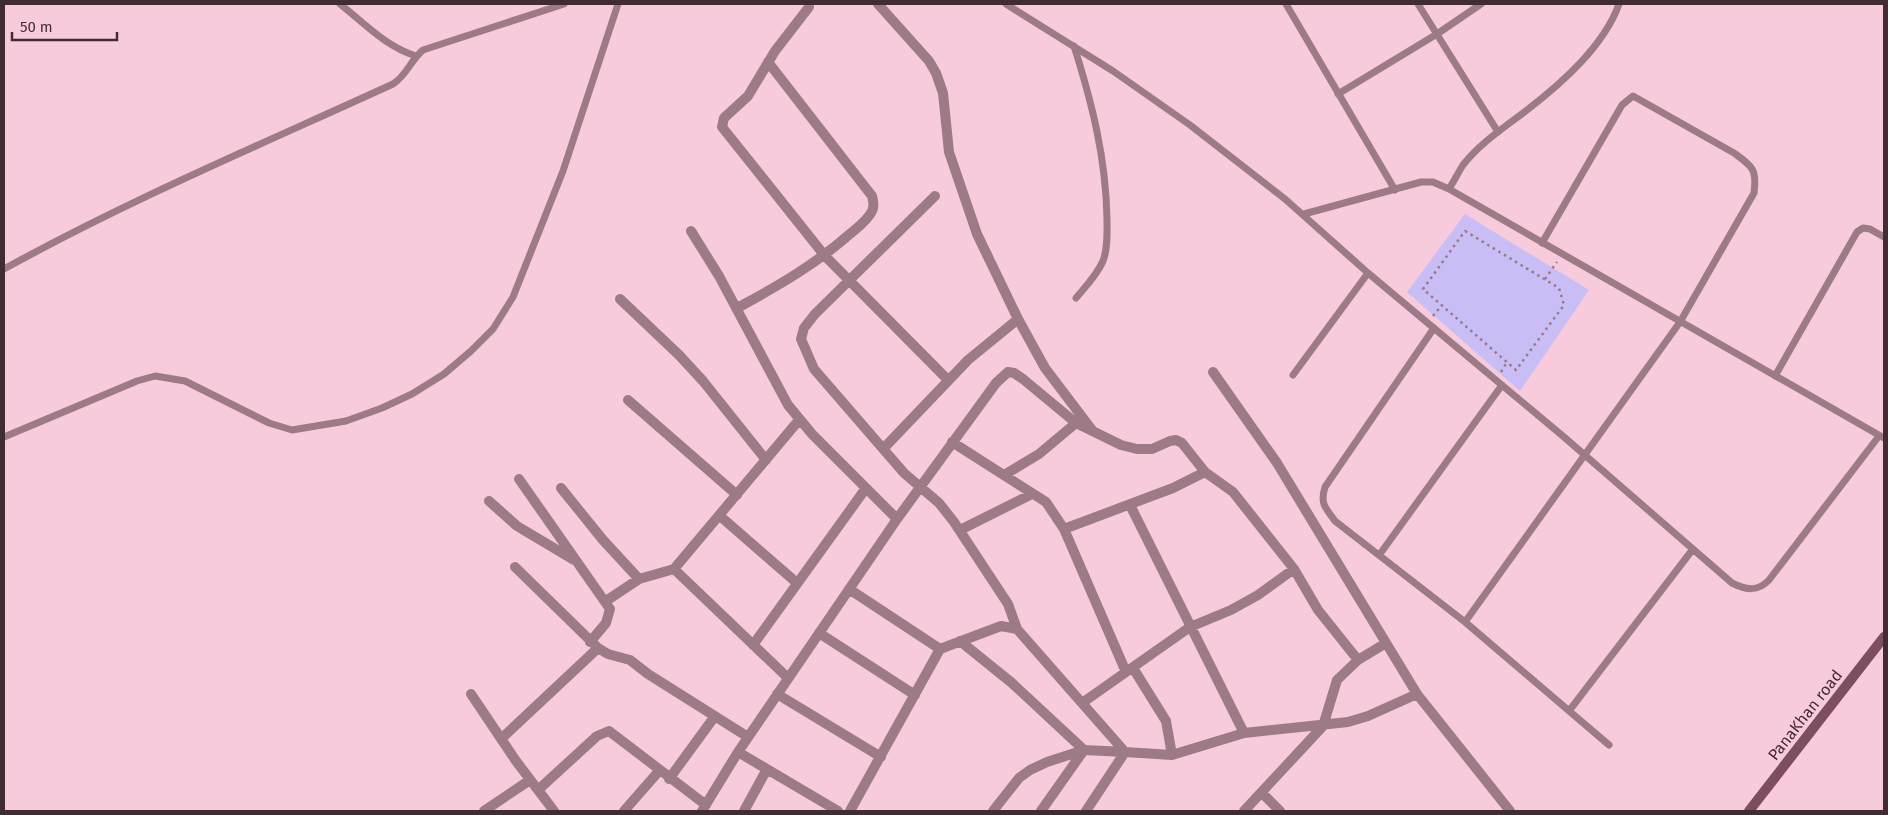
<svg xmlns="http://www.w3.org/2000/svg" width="1888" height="815" font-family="'Fira Sans',sans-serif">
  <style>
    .green { fill: #c9bdf6 }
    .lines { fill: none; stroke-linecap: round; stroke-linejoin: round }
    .path { stroke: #9a7885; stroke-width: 2.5; stroke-dasharray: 2.5 4; stroke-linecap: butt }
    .lane { stroke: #9c7b87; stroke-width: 7 }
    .street { stroke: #9c7b87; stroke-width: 10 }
    .secondary { stroke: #7c4e60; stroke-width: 10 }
    .labels { text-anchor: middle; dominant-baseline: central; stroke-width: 4; stroke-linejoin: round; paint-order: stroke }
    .street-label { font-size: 16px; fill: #422c34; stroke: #f8cbdc }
  </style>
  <rect width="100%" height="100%" fill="#f8cbdc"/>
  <path class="green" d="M1465,214L1589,290L1520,391L1407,292Z"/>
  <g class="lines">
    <path class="path" d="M1465,231L1559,288L1564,305L1516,370L1423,289Z
      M1545,279L1557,262
      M1433,316L1442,305
      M1501,372L1507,362"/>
    <path class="lane" d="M340,4C364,23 386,47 416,56
      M1006,4L1113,71L1190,125L1285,199L1368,273L1564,437L1732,583C1746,590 1758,592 1769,580L1879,436
      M1286,4L1395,190
      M1418,4L1498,132
      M1074,46C1092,103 1106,158 1107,219C1107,232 1108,248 1103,261C1097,275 1086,286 1076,298
      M1338,94L1437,34L1481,4
      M1449,189C1454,181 1458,173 1463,165C1480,143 1505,127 1527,110C1562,83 1604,46 1619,4
      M1304,214L1421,182H1433L1449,189L1884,438
      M4,269C129,200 262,144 393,84C407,75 410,61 423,50L564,4
      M1434,328L1325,487C1320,504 1325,507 1335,521L1465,622L1609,745
      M1293,375L1368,273
      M1775,376L1857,232L1863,228L1870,229L1884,237
      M4,437L137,381L155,376L185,381L269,423L292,430L346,421L382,408L412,394L444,374L471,351L493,329L513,297L563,171L618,4
      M1380,554L1502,385
      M1465,622L1680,322L1754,193C1757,169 1753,167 1734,153L1633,96L1622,105L1542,243
      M1569,711L1693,549"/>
    <path class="street" d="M878,4L929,61L936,73L943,93L949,152L977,234L1018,319L1045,368L1092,430
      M809,7L775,51L748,96L724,118L722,127L825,256L948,380
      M935,196L815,314L804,328L801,339L814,369L904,473L939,503L954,522L1008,604L1017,629
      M691,231L719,276L788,405L812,434L897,519
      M620,299L679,355L703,381L766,460
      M737,308C778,286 816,264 851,233C858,227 868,220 872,211C875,206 873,201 872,196L768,62
      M1213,372L1277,463L1417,694L1510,811
      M628,400L737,495
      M952,442L1046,502L1064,529L1126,672
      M883,449L968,360L1018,319
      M1004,475L1039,454L1076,423
      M519,479L610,609L606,623L590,642
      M561,488L603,540L639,579
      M489,501L517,526L574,560
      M1130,505L1244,733
      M720,516L797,583
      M1064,529L1173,488L1205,472
      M960,530L1032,494
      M515,567L598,648L608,654L630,660L648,674L748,737
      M674,569L788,678
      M849,589L940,649
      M606,601L639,579L674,569L799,420
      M819,633L915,695
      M960,641L1012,683L1084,750L1041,811
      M753,645L866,488
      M1133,668L1166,721L1172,755
      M471,694L516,761L554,811
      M777,694L881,757
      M1082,703L1190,627L1231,610L1258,595L1294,569
      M501,739L598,648
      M738,752L838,811
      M669,779L715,716
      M538,790L597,736L609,731L706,805
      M1262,793L1280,811
      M484,811L530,780
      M624,811L659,771
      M702,811L738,752L897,519L996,383L1008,372L1014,373L1023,379L1076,423L1121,445L1137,449H1152L1170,441L1176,440L1182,443L1205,472L1233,492L1294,569L1318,610L1358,660
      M744,811L767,769
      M850,811L940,649L1001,626L1017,629L1125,752L1172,755L1244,733L1348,722L1368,716L1417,694
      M993,811L1019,778L1030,770L1047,762L1084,750L1125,752
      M1086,811L1125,752
      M1244,811L1323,726L1337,680L1358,660L1386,643"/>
    <path class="secondary" d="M1749,811L1884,637"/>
  </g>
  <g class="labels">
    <g class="street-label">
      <text transform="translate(1805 715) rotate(-52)">PanaKhan road</text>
    </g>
  </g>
  <rect width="1888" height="815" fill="none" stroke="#422c34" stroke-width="10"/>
  <path d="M12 32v8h105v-8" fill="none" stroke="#422c34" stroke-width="2.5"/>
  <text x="20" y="32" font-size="15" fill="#422c34" stroke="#f8cbdc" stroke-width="4" paint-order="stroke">50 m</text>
</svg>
